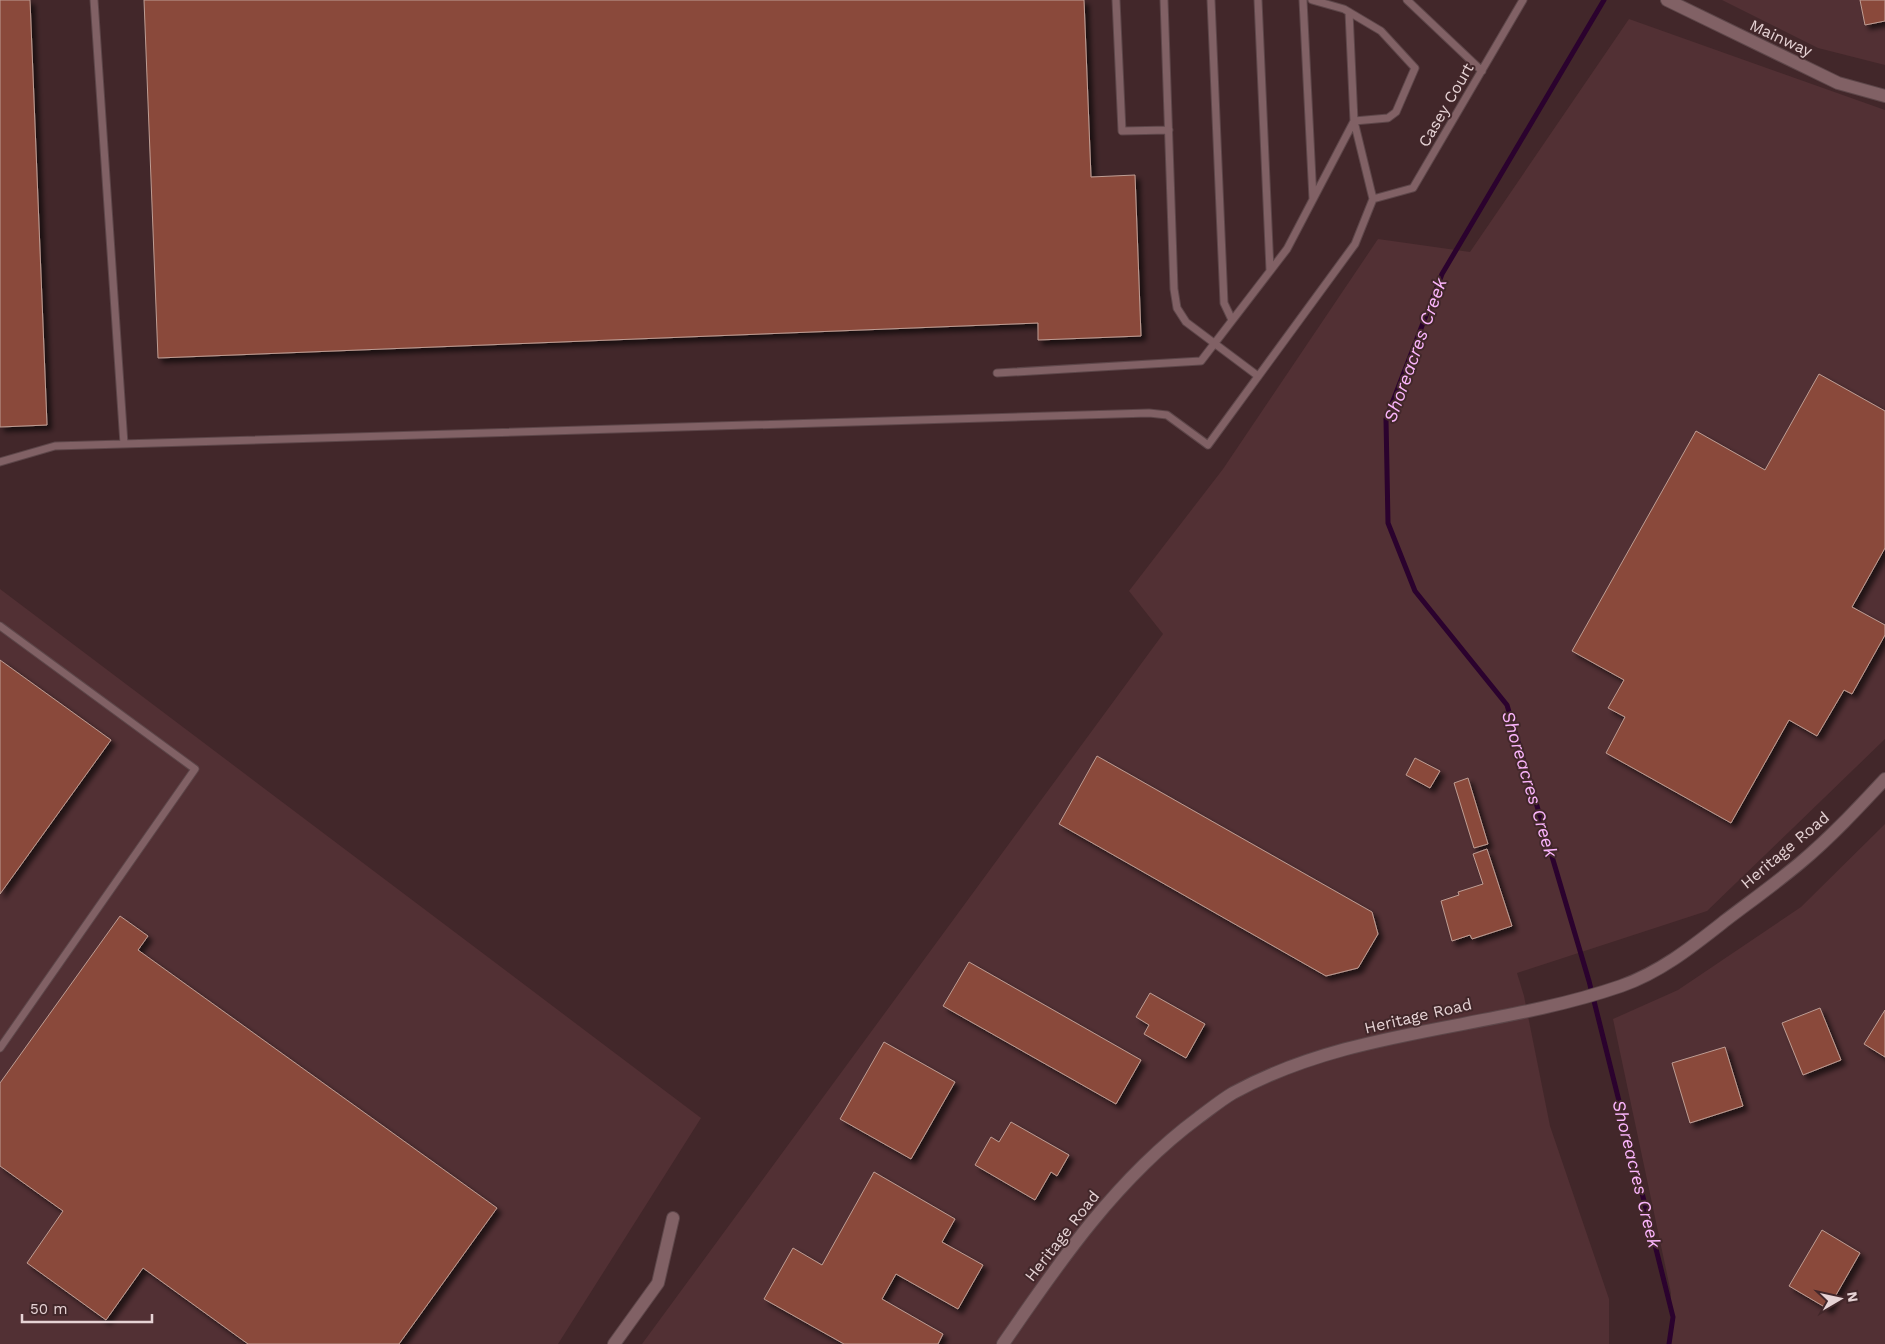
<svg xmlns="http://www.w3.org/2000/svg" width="1885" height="1344" font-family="'Work Sans',sans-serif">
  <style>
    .built { fill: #523034 }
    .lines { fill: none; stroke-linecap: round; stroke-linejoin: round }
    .stream { stroke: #2b022e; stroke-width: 5 }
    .building { fill: #8a493a; stroke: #be9d94; filter: url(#shadow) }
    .lane-casing { stroke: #5d4649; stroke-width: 9 }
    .street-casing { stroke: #5d4649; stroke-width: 14 }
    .secondary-casing { stroke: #5d4649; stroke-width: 14 }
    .lane { stroke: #816165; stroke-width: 7 }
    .street { stroke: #816165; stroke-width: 12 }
    .secondary { stroke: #816165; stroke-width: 12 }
    .labels { text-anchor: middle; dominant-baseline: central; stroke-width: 4; stroke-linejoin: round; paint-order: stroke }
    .street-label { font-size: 16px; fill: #e6d3d5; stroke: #42272a }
    .water-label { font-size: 18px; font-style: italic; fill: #fbb5fc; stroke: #42272a }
  </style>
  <defs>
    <filter id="shadow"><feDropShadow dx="4.5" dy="4.5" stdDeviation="2.5" flood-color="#0009"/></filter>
  </defs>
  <rect width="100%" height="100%" fill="#42272a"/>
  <path class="built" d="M1722,0H1885V65L1818,48Z
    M1629,19L1885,110V739L1707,911L1517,973L1524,996L1550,1126L1609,1299V1344H642L1163,634L1129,591L1223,469L1378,239L1470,252Z
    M0,589L701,1118L558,1344H0Z
    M1885,824V1344H1670L1671,1293L1613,1019L1678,990L1801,907Z"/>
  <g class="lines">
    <path class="stream" d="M1604,0L1442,274L1386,419L1388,523L1415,591L1507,705L1589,981L1673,1317L1669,1344"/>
  </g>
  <path class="building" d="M0,0H30L47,425L0,427Z
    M144,0H1084L1091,177L1135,175L1141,336L1038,340V323L158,358Z
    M1860,0H1885V21L1865,25Z
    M1819,374L1885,411V548L1852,607L1885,625V635L1852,694L1844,690L1817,736L1789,720L1731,823L1606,753L1625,717L1608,708L1624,680L1572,651L1696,431L1765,470Z
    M0,660L111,740L0,894Z
    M1097,756L1372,912L1378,934L1358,968L1326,976L1059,824Z
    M1415,758L1440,771L1430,788L1406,775Z
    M1468,778L1488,844L1474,848L1454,783Z
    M1487,849L1512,926L1472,939L1470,935L1452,941L1441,901L1459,895L1458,892L1483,884L1473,854Z
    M120,916L148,936L138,950L497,1208L399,1344H248L143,1268L106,1320L27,1263L63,1211L0,1166V1083Z
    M969,962L1141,1060L1116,1104L943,1006Z
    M1150,993L1205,1024L1186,1058L1144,1034L1149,1025L1136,1017Z
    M1820,1008L1841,1060L1803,1075L1782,1023Z
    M1885,1010V1057L1864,1044Z
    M884,1042L955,1082L911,1159L840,1119Z
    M1725,1047L1743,1106L1690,1123L1672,1063Z
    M1011,1122L1069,1155L1057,1176L1051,1172L1035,1200L975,1165L991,1137L999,1142Z
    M874,1172L955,1219L942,1242L983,1265L958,1309L896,1274L882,1299L943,1334L938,1344H844L764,1299L793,1248L822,1265Z
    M1822,1230L1860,1253L1828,1309L1789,1286Z"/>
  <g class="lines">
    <g class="lane-casing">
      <path id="lane" d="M94,0L124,444
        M1116,0L1122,131L1169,130
        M1164,0L1174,289L1177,308L1186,322L1258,376
        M1211,0L1224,303L1232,320
        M1258,0L1270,270
        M1303,0L1313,199
        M1407,0L1482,71
        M1373,199L1413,188L1523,0
        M997,373L1201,361L1287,249L1354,121L1388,118L1396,112L1415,68L1381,31L1344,9L1312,0
        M0,462L55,446L1149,413L1167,415L1208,445L1355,244L1373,199L1354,121L1349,12
        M0,626L195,769L0,1048"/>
    </g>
    <g class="street-casing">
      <path id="street" d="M614,1344L658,1283L673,1218
        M1003,1344C1059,1262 1117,1178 1198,1118C1209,1110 1221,1100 1233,1093C1353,1027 1494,1030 1621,986C1661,972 1693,946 1726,920C1751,901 1776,883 1800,863C1830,838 1858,808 1885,779"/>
    </g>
    <g class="secondary-casing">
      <path id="secondary" d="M1667,0L1838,83L1885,96"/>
    </g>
    <use href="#lane" class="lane"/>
    <use href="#street" class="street"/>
    <use href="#secondary" class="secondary"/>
  </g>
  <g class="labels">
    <g class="street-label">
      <text transform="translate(1781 38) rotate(25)">Mainway</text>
      <text transform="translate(1446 105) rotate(-60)">Casey Court</text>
      <text transform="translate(1785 850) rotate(-40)">Heritage Road</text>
      <text transform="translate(1418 1016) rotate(-13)">Heritage Road</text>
      <text transform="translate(1062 1236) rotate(-52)">Heritage Road</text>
    </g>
    <g class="water-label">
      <text transform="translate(1415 350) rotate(-70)">Shoreacres Creek</text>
      <text transform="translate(1530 784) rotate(73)">Shoreacres Creek</text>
      <text transform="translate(1637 1174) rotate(76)">Shoreacres Creek</text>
    </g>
  </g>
  <g transform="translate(1840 1299) rotate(81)" stroke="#42272a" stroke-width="4" paint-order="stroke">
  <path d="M0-4L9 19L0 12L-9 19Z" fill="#e6d3d5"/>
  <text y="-8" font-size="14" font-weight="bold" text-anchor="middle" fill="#e6d3d5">N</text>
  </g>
  <path d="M22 1314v8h130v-8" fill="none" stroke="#e6d3d5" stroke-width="2.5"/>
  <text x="30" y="1314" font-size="15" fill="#e6d3d5" stroke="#42272a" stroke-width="4" paint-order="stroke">50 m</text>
</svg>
